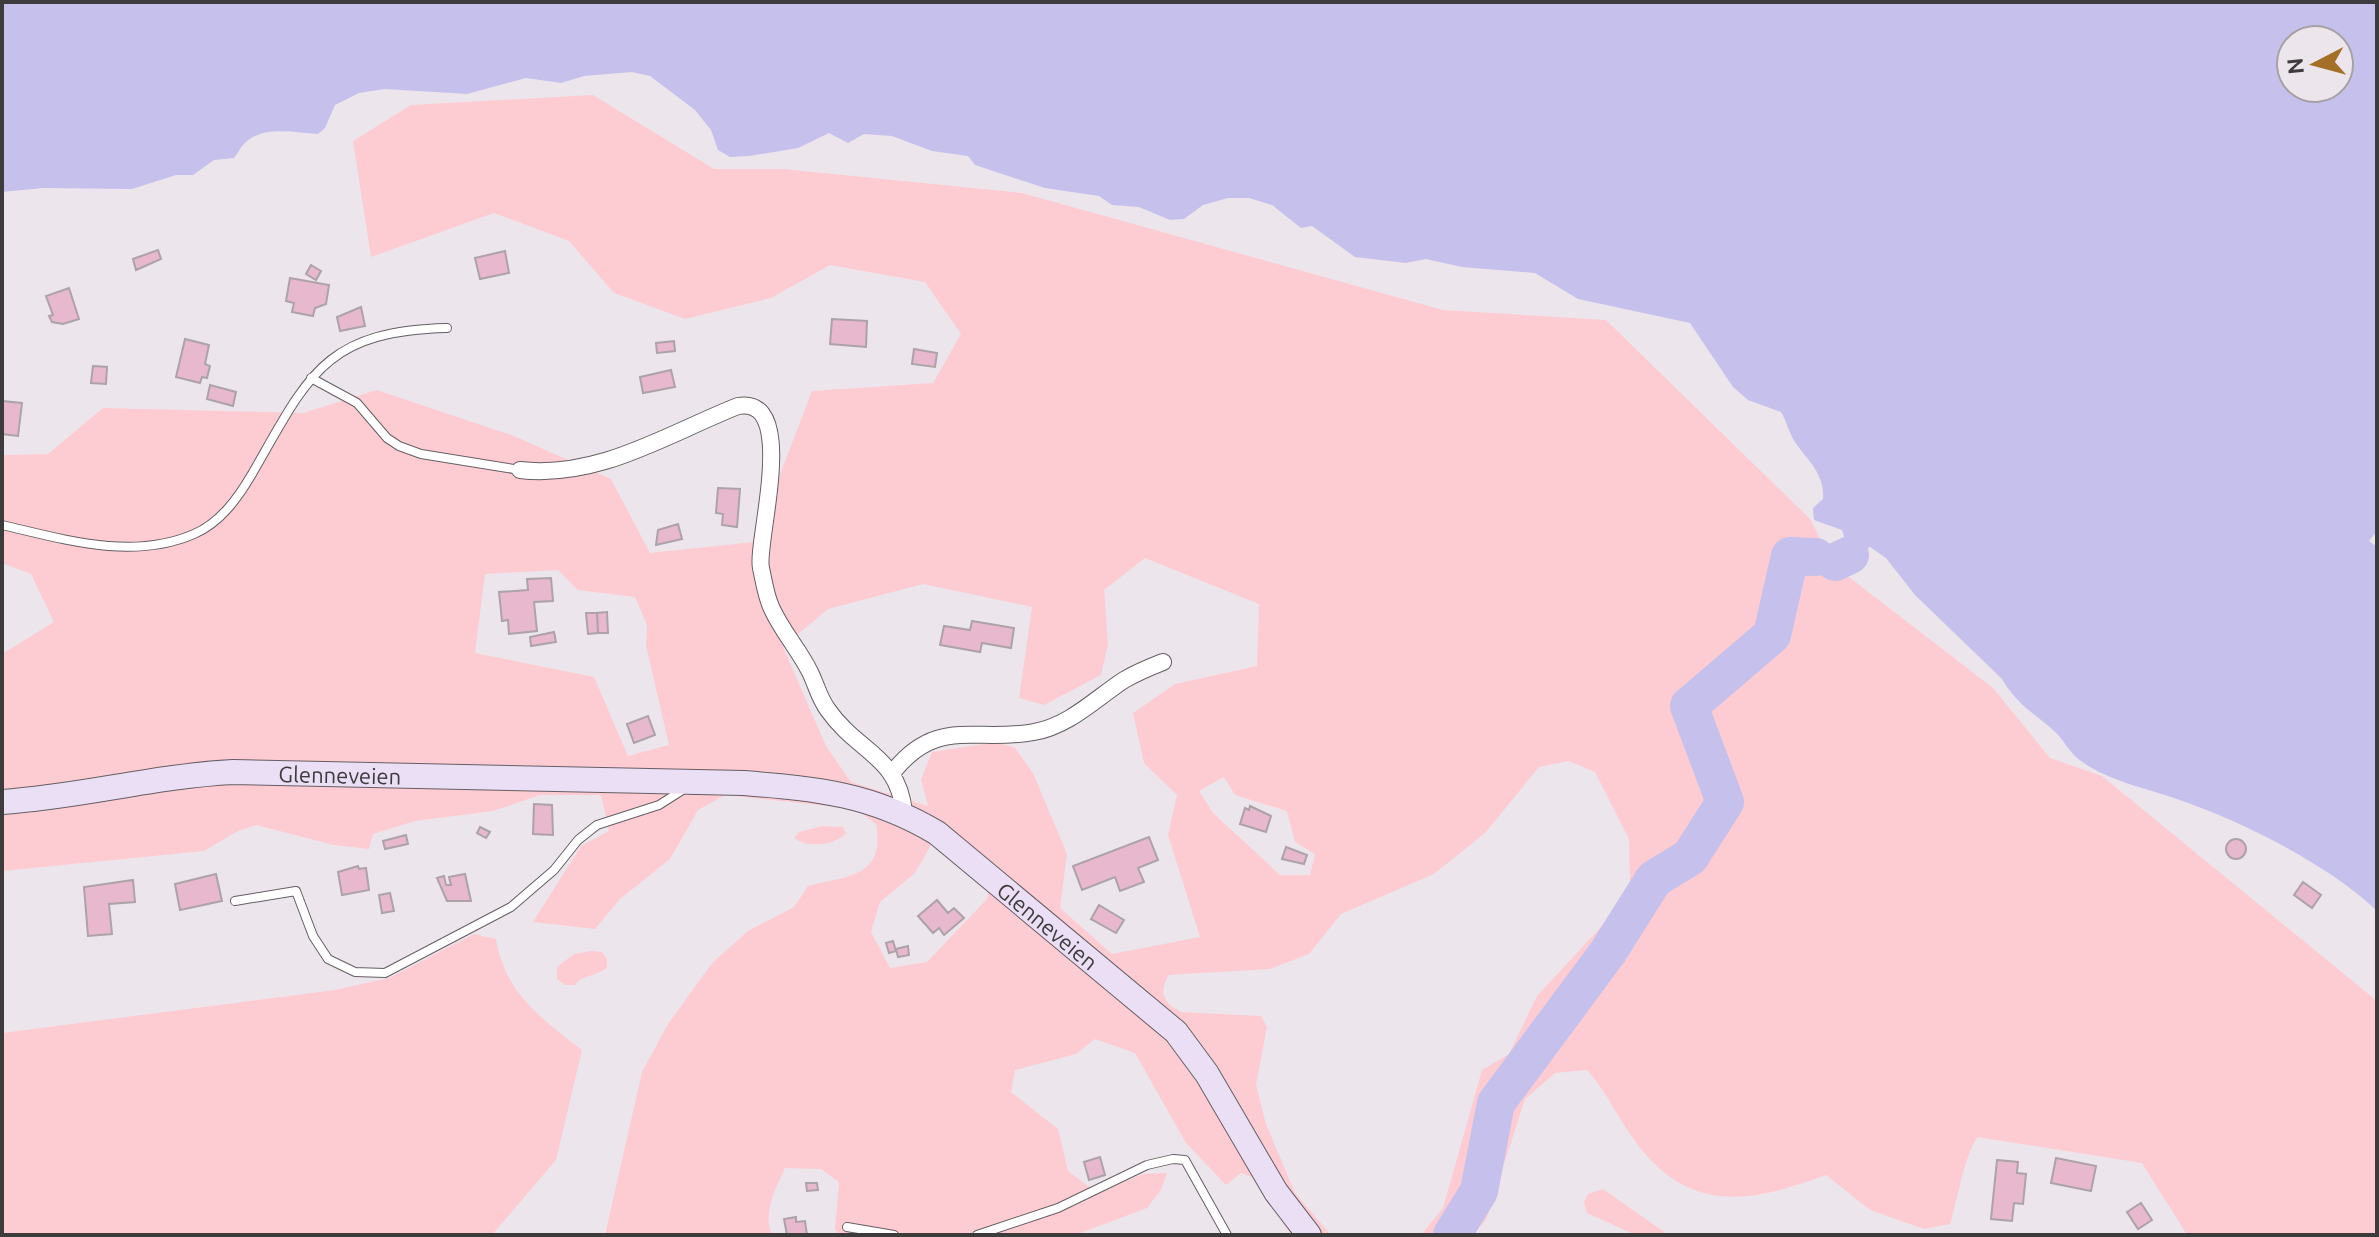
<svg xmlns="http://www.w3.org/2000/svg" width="2379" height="1237" font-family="Ubuntu,sans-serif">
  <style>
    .green { fill: #fdccd2; fill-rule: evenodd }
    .water { fill: #c5c1ec; fill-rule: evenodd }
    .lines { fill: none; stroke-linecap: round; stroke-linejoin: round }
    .river { stroke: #c5c1ec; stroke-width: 38 }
    .building { fill: #e8b9ce; stroke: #aca2a7; stroke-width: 2 }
    .lane-casing { stroke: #655e64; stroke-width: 10 }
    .street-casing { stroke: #655e64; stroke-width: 18 }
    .secondary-casing { stroke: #655e64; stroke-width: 26 }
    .lane { stroke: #fff; stroke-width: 8 }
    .street { stroke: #fff; stroke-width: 16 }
    .secondary { stroke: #ebdff6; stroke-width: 24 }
    .labels { text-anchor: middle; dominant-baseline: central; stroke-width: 8; stroke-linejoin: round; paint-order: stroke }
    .street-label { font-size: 22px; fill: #3e3b3d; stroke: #ede5ec }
  </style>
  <rect width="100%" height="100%" fill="#ede5ec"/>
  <path class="green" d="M593,95L714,169H783L1022,193L1443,310L1606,320L1811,520L1832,564L1993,688L2050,758L2102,776L2377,1001V1235H2187L2142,1163L1978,1137C1964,1154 1958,1200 1950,1224L1924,1229L1870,1210L1826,1175C1750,1203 1689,1215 1635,1141C1617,1117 1607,1092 1587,1070L1555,1073L1525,1099L1486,1220L1472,1235H1421L1443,1208L1482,1070L1509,1054L1537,996L1613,914L1630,882L1629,839L1595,772L1569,761L1539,767L1485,833L1434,874L1341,914L1309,954L1270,969L1169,975C1158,992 1164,1004 1181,1012L1261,1016L1267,1027L1256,1085L1266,1124L1295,1193L1331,1235H1291L1252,1177L1241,1173L1226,1185L1186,1143L1135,1053L1095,1039L1076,1054L1015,1070L1011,1092L1058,1129L1068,1171L1097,1193L1143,1174L1167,1173L1161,1190L1147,1208L1075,1235H838L835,1229L839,1182L821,1169L785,1168C776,1188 762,1213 772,1235H605L642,1072L668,1024L712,963L748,931L794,907L808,886C848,876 886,877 876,824L856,809L725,795L698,810L670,859L620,899L595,929L533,922L581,846L609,831L601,795H540L493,811L415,821L373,834L369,849L334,845L256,825L238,831L204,851L2,871V654L54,622L31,574L2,563V455L48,454L103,408L303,413L377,390L514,436L611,479L650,553L754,542L812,391L933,383L961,334L925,282L830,265L771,298L685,319L614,293L569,241L494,213L371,257L353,141L411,105ZM1145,558L1259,604L1257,666L1175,684L1133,713L1144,763L1177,795L1168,835L1200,937L1112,954L1060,908L1067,854L1033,773L1015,748L997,742L932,752L921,779L928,806L851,782L826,746L783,647L828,609L923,584L1032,607L1019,698L1044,705L1101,675L1108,644L1104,590ZM558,570L578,590L635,597L647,625L646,645L669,745L628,756L594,677L475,653L485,574ZM1224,777L1235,795L1287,811L1295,842L1315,854L1310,875H1280L1213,813L1199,791ZM932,843L989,889L987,899L927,962L890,968L871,932L880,902L915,873Z
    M822,826L843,827L846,833C835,846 807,848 794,838L799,832Z
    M474,934L496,939C504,991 542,1020 582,1050L556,1160L492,1235H2V1033L335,990L389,978Z
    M592,951L602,952L607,959V967C597,977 583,974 575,985H565L557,979V967L574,954Z
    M1603,1189L1664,1232L1662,1235H1636L1587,1213L1584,1202L1588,1194Z"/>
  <path class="water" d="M2,2H2377V531L2369,541L2377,547V911C2330,865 2239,820 2177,799C2145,788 2109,781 2081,761C2069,753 2064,739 2053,730C2033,713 2015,702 2002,679L1915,595L1886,558L1870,547L1850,555L1842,530L1814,520L1813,508L1823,499C1825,474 1808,461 1795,442C1789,433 1787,422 1781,412L1748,400L1733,387L1690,323L1578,299L1535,273L1462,267L1426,259L1406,263L1355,257L1312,226L1301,228L1272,205L1249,198H1228L1203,205L1184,219L1170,220L1139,207L1112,205L1099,196L1045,188L975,165L968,156L932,151L892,136L864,134L848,143L829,133L798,148L749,156L730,157L718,150L711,130L695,110L650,76L632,72L584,76L561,83L526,78L467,94L385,89L359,93L335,105L325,128L318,134C295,133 265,125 246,142C241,146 238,153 234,158L214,160L193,175H176L132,189L43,188L2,192ZM2291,40H2339V88H2291Z"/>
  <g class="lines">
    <path class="river" d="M1835,562L1850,555
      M1452,1235L1479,1191L1496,1103L1608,952L1654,879L1690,857L1725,802L1689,706L1772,635L1790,556L1816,557"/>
  </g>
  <path class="building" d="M158,250L161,259L136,270L133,259Z
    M505,251L509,273L480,279L475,258Z
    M311,265L321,271L316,280L306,274Z
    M290,278L329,285L326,304L315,308L313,316L292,312L294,303L286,301Z
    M69,288L79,319L63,324L52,322L49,316L53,315L46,296Z
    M361,307L365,326L340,331L337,317Z
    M832,319L867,321L866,347L830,344Z
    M185,339L209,345L205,364L210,366L207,378L202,377L200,383L176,377Z
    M674,341L675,351L657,353L656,343Z
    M914,349L937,353L935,367L912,364Z
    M93,366L107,367L106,384L91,383Z
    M671,370L675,387L643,393L640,377Z
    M210,385L236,392L233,406L207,399Z
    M2,401L22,403L18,436L2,434Z
    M718,488L740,489L737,527L722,525L723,514L716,513Z
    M678,524L682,539L656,545L658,530Z
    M551,578L553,601L534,602L537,631L509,634L508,620L502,621L499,592L528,590L527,579Z
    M607,612L608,633H598L597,613Z
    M586,613H597L598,633L588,634Z
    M972,621L1014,628L1011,648L982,643L980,652L940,645L944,626L970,630Z
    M554,632L556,642L531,646L530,637Z
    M648,716L655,735L634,743L627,724Z
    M534,804L552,805L553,835L533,834Z
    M1250,806L1271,816L1266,832L1240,824L1245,808L1249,810Z
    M480,827L490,832L486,838L477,833Z
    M406,835L408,844L385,849L383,841Z
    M1149,837L1158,860L1138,868L1144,882L1120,891L1115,877L1082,890L1073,866Z
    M2226 849a10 10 0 1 1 20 0a10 10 0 1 1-20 0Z
    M1286,847L1307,855L1304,864L1282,859Z
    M358,866L359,869L366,868L369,890L342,895L338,872Z
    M216,874L222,901L180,910L175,884Z
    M465,874L471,901H447L437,878L444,876L446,885H451L449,877Z
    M133,880L135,902L109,904L112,934L88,936L84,887Z
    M2303,882L2321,895L2312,908L2294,895Z
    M390,893L394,911L382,913L379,895Z
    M937,900L948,913L954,908L964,918L944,935L939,928L933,933L918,916Z
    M1099,905L1124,920L1116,933L1091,919Z
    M893,941L896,951L889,953L886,943Z
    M908,946L909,955L898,957L896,949Z
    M1100,1157L1105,1175L1089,1180L1084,1162Z
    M2056,1158L2096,1166L2091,1191L2051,1183Z
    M1997,1160L2018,1162L2017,1173L2026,1174L2023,1204L2014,1203L2012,1221L1991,1219Z
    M806,1183H817L818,1190L807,1191Z
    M2141,1203L2152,1220L2138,1229L2127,1212Z
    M796,1217V1222L805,1221L807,1235H787L784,1219Z"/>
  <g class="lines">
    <g class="lane-casing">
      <path id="lane" d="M311,378L357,403L387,438L399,446L421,454L520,470
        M2,525C63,539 132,561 194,534C220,523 238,498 252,474C308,377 323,331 447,328
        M235,901L296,891L313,936L328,959L355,972L385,973L511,907L554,870L578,840L597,825L659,805L681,791L682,787
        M847,1227L894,1235
        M977,1235L1058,1208L1147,1165L1173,1159L1185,1160L1227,1235"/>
    </g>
    <g class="street-casing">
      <path id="street" d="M520,470C599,479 667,434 738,406C800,395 755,544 761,568C764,582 766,597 772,609C782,631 799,650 810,672C816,684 819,698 828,710C858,753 899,756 904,813
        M893,772C937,716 975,743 1034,732C1069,726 1095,699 1124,680C1136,673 1150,667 1163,662"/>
    </g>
    <g class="secondary-casing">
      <g id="secondary">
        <path id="s1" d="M2,802C80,797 155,776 233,772L744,783C818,789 872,794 937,833L1176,1032L1207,1074L1276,1192L1309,1235"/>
      </g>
    </g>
    <use href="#lane" class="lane"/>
    <use href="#street" class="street"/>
    <use href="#secondary" class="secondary"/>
  </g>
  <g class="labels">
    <g class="street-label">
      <text stroke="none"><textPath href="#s1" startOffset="340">Glenneveien</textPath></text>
      <text stroke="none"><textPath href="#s1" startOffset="1090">Glenneveien</textPath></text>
    </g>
  </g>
  <rect width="2379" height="1237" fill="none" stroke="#3e3b3d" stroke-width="8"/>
  <g transform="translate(2315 64) rotate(264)"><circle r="38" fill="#ede5ec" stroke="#a7a1a6" stroke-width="2"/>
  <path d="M0-6L14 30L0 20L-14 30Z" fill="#a47028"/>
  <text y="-12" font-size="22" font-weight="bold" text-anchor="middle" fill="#3e3b3d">N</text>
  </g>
</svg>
